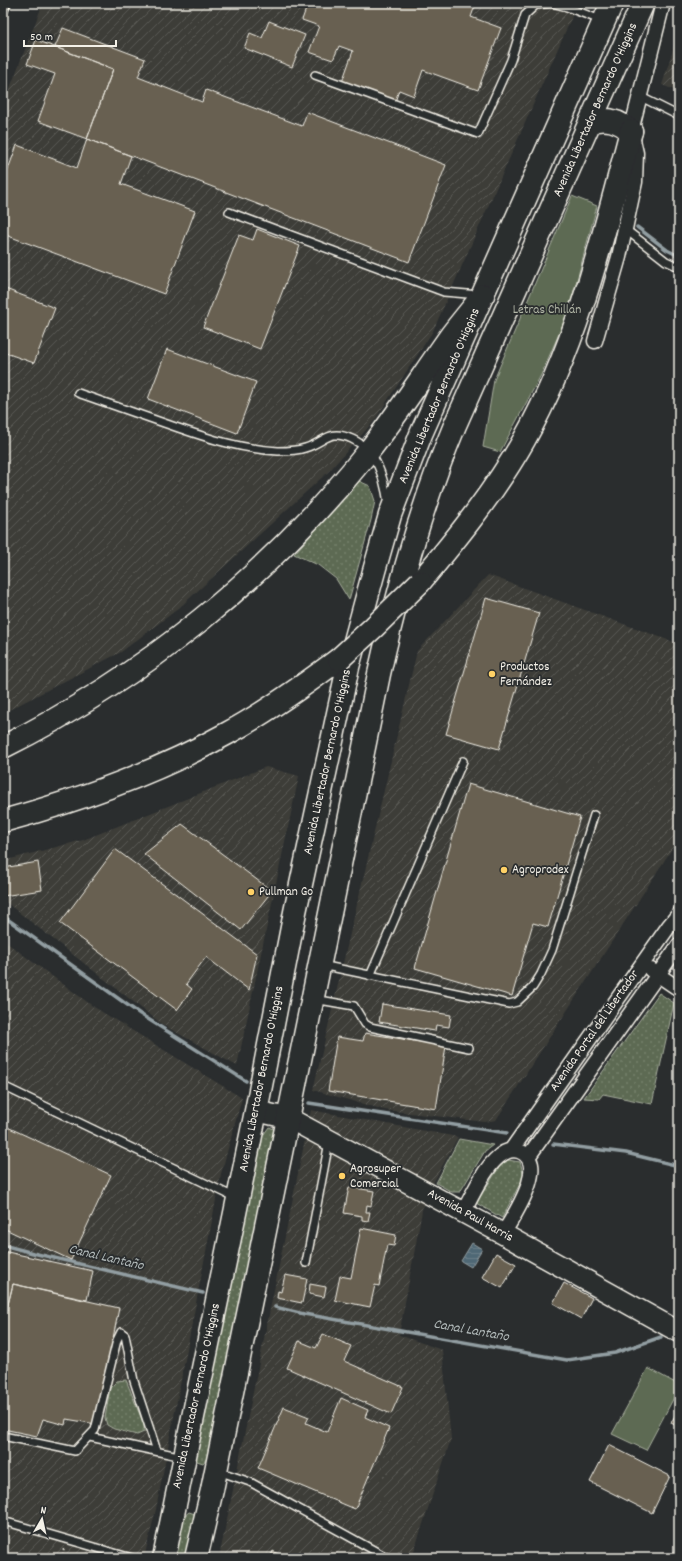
<svg xmlns="http://www.w3.org/2000/svg" width="682" height="1561" font-family="Dekko,sans-serif">
  <style>
    .industrial { fill: url(#industrial-furrows) }
    .grass { fill: url(#grass-dots); stroke: #a8ae9e }
    .garden { fill: #5d6b53; stroke: #a8ae9e }
    .water { fill: url(#water-rules); stroke: #929ea2 }
    .lines { fill: none; stroke-linecap: round; stroke-linejoin: round }
    .stream { stroke: #929ea2; stroke-width: 3.5 }
    .building { fill: #686151; stroke: #f4f1e8 }
    .lane-casing { stroke: #f4f1e8; stroke-width: 10 }
    .street-casing { stroke: #f4f1e8; stroke-width: 17 }
    .secondary-casing { stroke: #f4f1e8; stroke-width: 23 }
    .primary-casing { stroke: #f4f1e8; stroke-width: 25 }
    .highway-casing { stroke: #f4f1e8; stroke-width: 25 }
    .path { stroke: #f4f1e8; stroke-width: 2; stroke-dasharray: 1 3; stroke-linecap: butt }
    .lane { stroke: #2a2d2e; stroke-width: 7 }
    .street { stroke: #2a2d2e; stroke-width: 14 }
    .secondary { stroke: #2a2d2e; stroke-width: 20 }
    .primary { stroke: #2a2d2e; stroke-width: 22 }
    .highway { stroke: #2a2d2e; stroke-width: 22 }
    .rail { stroke: #f4f1e8; stroke-width: 3 }
    .highway-bridge-casing { stroke: #f4f1e8; stroke-width: 25; stroke-linecap: butt }
    .highway-bridge { stroke: #2a2d2e; stroke-width: 22 }
    .poi-dot { fill: #ffd166; stroke: #2a2d2e; stroke-width: 1.5 }
    .labels { text-anchor: middle; dominant-baseline: central; stroke-width: 3.5; stroke-linejoin: round; paint-order: stroke }
    .street-label { font-size: 13px; fill: #f4f1e8; stroke: #2a2d2e }
    .park-label { font-size: 13px; fill: #b0b5a5; stroke: #2a2d2e }
    .poi-label { font-size: 13px; fill: #f4f1e8; stroke: #2a2d2e; text-anchor: start }
    .water-label { font-size: 14px; font-style: italic; fill: #b2baba; stroke: #2a2d2e }
  </style>
  <defs>
    <pattern id="industrial-furrows" width="10" height="10" patternUnits="userSpaceOnUse"><rect width="10" height="10" fill="#3d3d38"/><path d="M-1 1l2-2M0 10L10 0M9 11l2-2" fill="none" stroke="#5a5a55"/></pattern>
    <pattern id="grass-dots" width="8" height="8" patternUnits="userSpaceOnUse"><rect width="8" height="8" fill="#5d6b53"/><path d="M2 2h.1M6 6h.1" fill="none" stroke="#75816c" stroke-width="1.8" stroke-linecap="round"/></pattern>
    <pattern id="water-rules" width="6" height="5" patternUnits="userSpaceOnUse"><rect width="6" height="5" fill="#506774"/><path d="M0 2.5h6" fill="none" stroke="#6a7d88"/></pattern>
  </defs>
  <rect width="100%" height="100%" fill="#2a2d2e"/>
  <filter id="ink" filterUnits="userSpaceOnUse"><feTurbulence type="fractalNoise" baseFrequency=".025" numOctaves="2"/><feDisplacementMap in="SourceGraphic" scale="8" xChannelSelector="R" yChannelSelector="G"/><feConvolveMatrix kernelMatrix="1 2 1 2 8 2 1 2 1" color-interpolation-filters="sRGB"/></filter>
  <g filter="url(#ink)">
    <path class="industrial" d="M43,3H578L433,331L374,421L329,471L179,608L121,652L3,713V106Z
      M679,30V92L662,85Z
      M488,575L679,644V838L496,1120L485,1122L385,1110L313,1090L417,651Z
      M266,767L299,776L237,1066L163,1025L3,900V861L83,840Z
      M3,940L94,1007L242,1098L221,1174L156,1509L144,1558H3Z
      M311,1110L458,1137L424,1200L399,1335L442,1350L451,1439L412,1557L414,1558H219Z"/>
    <path class="grass" d="M359,481L370,486L375,501L371,520L349,600L336,579L318,565L294,554Z
      M659,993L674,1003L652,1104L603,1094L599,1099L584,1098Z
      M269,1127L274,1129L208,1457L203,1463L197,1461L196,1453L261,1138Z
      M459,1139L493,1145L485,1151L460,1192H452L436,1183Z
      M508,1160L520,1162L524,1176L502,1218L476,1203L500,1166Z
      M126,1380L144,1425V1432L137,1435L114,1429L107,1425L105,1418L110,1388L117,1381Z
      M189,1512L195,1514L188,1558H174L183,1517Z"/>
    <path class="garden" d="M572,196L597,206L568,313L541,375L500,452L483,447L494,380Z
      M648,1368L679,1385V1388L646,1450L612,1434Z"/>
    <path class="water" d="M472,1243L482,1249L471,1267L461,1261Z"/>
    <g class="lines">
      <path class="stream" d="M637,227L667,250L679,256
        M3,916L140,1014L246,1081
        M309,1103L507,1133
        M553,1144L626,1153L679,1166
        M3,1245L33,1253L203,1293
        M275,1307L304,1314L567,1360L615,1353L661,1337"/>
    </g>
    <path class="building" d="M308,3H476L471,17L501,28L478,90L423,70L414,96L399,90L395,102L342,82L353,51L339,46L333,60L309,52L319,26L302,20Z
      M269,21L305,35L292,67L244,48L250,33L262,38Z
      M63,28L145,59L138,77L202,102L206,90L302,126L307,112L446,165L409,262L87,139L113,69L55,47Z
      M36,40L113,69L87,139L38,121L55,74L27,64Z
      M87,139L131,156L121,184L195,211L164,294L3,234V183L17,145L77,168Z
      M257,229L300,246L260,349L203,327L239,235L253,240Z
      M3,288L55,308L34,363L3,352Z
      M167,349L256,382L237,433L148,399Z
      M486,598L539,613L499,749L446,734Z
      M468,784L580,817L548,927L533,923L512,996L415,968Z
      M182,824L272,891L241,930L144,854Z
      M115,849L257,954L249,990L206,957L186,984L192,989L177,1010L60,923Z
      M38,862L42,890L3,896V868Z
      M382,1004L451,1015L449,1027L436,1025L435,1031L379,1022Z
      M365,1033L446,1046L436,1109L328,1091L337,1037L363,1041Z
      M3,1125L111,1175L71,1260L3,1228Z
      M349,1187L374,1191L371,1206L367,1205L366,1212H370L368,1221L362,1220V1216L344,1213Z
      M361,1228L396,1235L394,1246L387,1245L379,1286L375,1285L370,1307L335,1300L340,1276L351,1278Z
      M3,1251L93,1271L87,1300L13,1284L3,1325Z
      M496,1253L516,1264L502,1288L482,1277Z
      M285,1275L307,1279L302,1303L277,1298L278,1291L281,1292Z
      M564,1283L592,1298L581,1319L553,1303Z
      M13,1284L119,1308L96,1424L66,1419L65,1425L43,1419L37,1436L3,1429V1325Z
      M310,1284L326,1287L324,1297L309,1294Z
      M323,1334L351,1346L344,1361L403,1387L391,1414L287,1368L299,1341L316,1348Z
      M341,1398L368,1410L365,1417L389,1428L355,1509L258,1468L284,1407L309,1417L306,1423L327,1432Z
      M679,1408V1427L671,1423Z
      M609,1445L670,1476L652,1513L590,1482Z
      M273,1551L285,1558H270Z"/>
    <g class="lines">
      <g class="lane-casing">
        <path id="lane" d="M315,75L478,134L511,60L525,15L536,5L552,3L567,7L603,21
          M639,96L679,116
          M229,212L444,292L479,295
          M625,229L666,261L679,267
          M78,393C106,403 135,413 164,423C201,436 238,449 278,451C287,451 296,451 305,448C326,442 328,428 352,439C377,450 384,478 388,503
          M321,965L509,1004L517,1002L533,987L541,974L552,950L594,815
          M370,976L463,761
          M314,999L354,1006L365,1024L370,1027L469,1048
          M3,1086L236,1198
          M306,1263L329,1142
          M3,1436L75,1451L95,1430L117,1340L121,1332L125,1335L134,1381L157,1451
          M90,1437L183,1457
          M218,1471L250,1482L388,1558
          M3,1521L132,1558"/>
      </g>
      <g class="street-casing">
        <path id="street" d="M595,341L619,257L635,182L636,153L631,131L663,3
          M651,970L679,989
          M512,1149L669,926L679,914
          M528,1157L679,945
          M463,1212C473,1195 481,1174 495,1160C502,1153 510,1148 519,1151C551,1162 512,1218 503,1234"/>
      </g>
      <g class="secondary-casing">
        <path id="secondary" d="M256,1111L287,1118L296,1122L503,1234L679,1332"/>
      </g>
      <g class="primary-casing">
        <path id="primary" d="M590,122C606,116 619,121 631,131
          M164,1558L256,1111L295,912L348,667L374,571L390,515L421,434L612,3
          M196,1558L212,1490L379,674C398,589 421,506 455,425L643,3"/>
      </g>
      <g class="highway-casing">
        <path id="highway" d="M420,582C458,537 495,491 524,440C578,344 603,237 631,131
          M3,747C144,677 269,575 368,452C398,414 424,373 452,334C462,321 473,308 483,295
          M3,821C80,800 158,772 228,733C267,712 303,686 339,659"/>
      </g>
      <path class="path" d="M62,1558L64,1548"/>
      <use href="#lane" class="lane"/>
      <use href="#street" class="street"/>
      <use href="#secondary" class="secondary"/>
      <use href="#primary" class="primary"/>
      <use href="#highway" class="highway"/>
      <path class="rail" d="M3,22L11,3"/>
      <g class="highway-bridge-casing">
        <path id="highway-bridge" d="M339,659L374,627L420,582"/>
      </g>
      <use href="#highway-bridge" class="highway-bridge"/>
    </g>
  </g>
  <g class="poi-dot">
    <circle cx="492" cy="674" r="4"/>
    <circle cx="504" cy="870" r="4"/>
    <circle cx="251" cy="892" r="4"/>
    <circle cx="342" cy="1176" r="4"/>
  </g>
  <g class="labels">
    <g class="street-label">
      <text transform="translate(596 110) rotate(-66)">Avenida Libertador Bernardo O'Higgins</text>
      <text transform="translate(440 396) rotate(-67)">Avenida Libertador Bernardo O'Higgins</text>
      <text transform="translate(328 762) rotate(-78)">Avenida Libertador Bernardo O'Higgins</text>
      <text transform="translate(595 1031) rotate(-55)">Avenida Portal del Libertador</text>
      <text transform="translate(262 1079) rotate(-79)">Avenida Libertador Bernardo O'Higgins</text>
      <text transform="translate(470 1216) rotate(29)">Avenida Paul Harris</text>
      <text transform="translate(197 1396) rotate(-78)">Avenida Libertador Bernardo O'Higgins</text>
    </g>
    <g class="park-label">
      <text x="547" y="310">Letras Chillán</text>
    </g>
    <g class="poi-label">
      <text x="500" y="667">Productos<tspan x="500" dy="15">Fernández</tspan></text>
      <text x="512" y="870">Agroprodex</text>
      <text x="259" y="892">Pullman Go</text>
      <text x="350" y="1169">Agrosuper<tspan x="350" dy="15">Comercial</tspan></text>
    </g>
    <g class="water-label">
      <text transform="translate(106 1258) rotate(13)">Canal Lantaño</text>
      <text transform="translate(471 1331) rotate(10)">Canal Lantaño</text>
    </g>
  </g>
  <rect width="682" height="1561" fill="none" stroke="#2a2d2e" stroke-width="16"/>
  <rect x="8" y="8" width="666" height="1545" fill="none" stroke="#f4f1e8" stroke-width="1.5" filter="url(#ink)"/>
  <g transform="translate(42 1519) rotate(9)" stroke="#2a2d2e" stroke-width="3" paint-order="stroke">
  <path d="M0-3L7 15L0 10L-7 15Z" fill="#f4f1e8"/>
  <text y="-6" font-size="11" font-weight="bold" text-anchor="middle" fill="#f4f1e8">N</text>
  </g>
  <path d="M24 40v6h92v-6" fill="none" stroke="#f4f1e8" stroke-width="2"/>
  <text x="30" y="40" font-size="12" fill="#f4f1e8" stroke="#2a2d2e" stroke-width="3" paint-order="stroke">50 m</text>
</svg>
